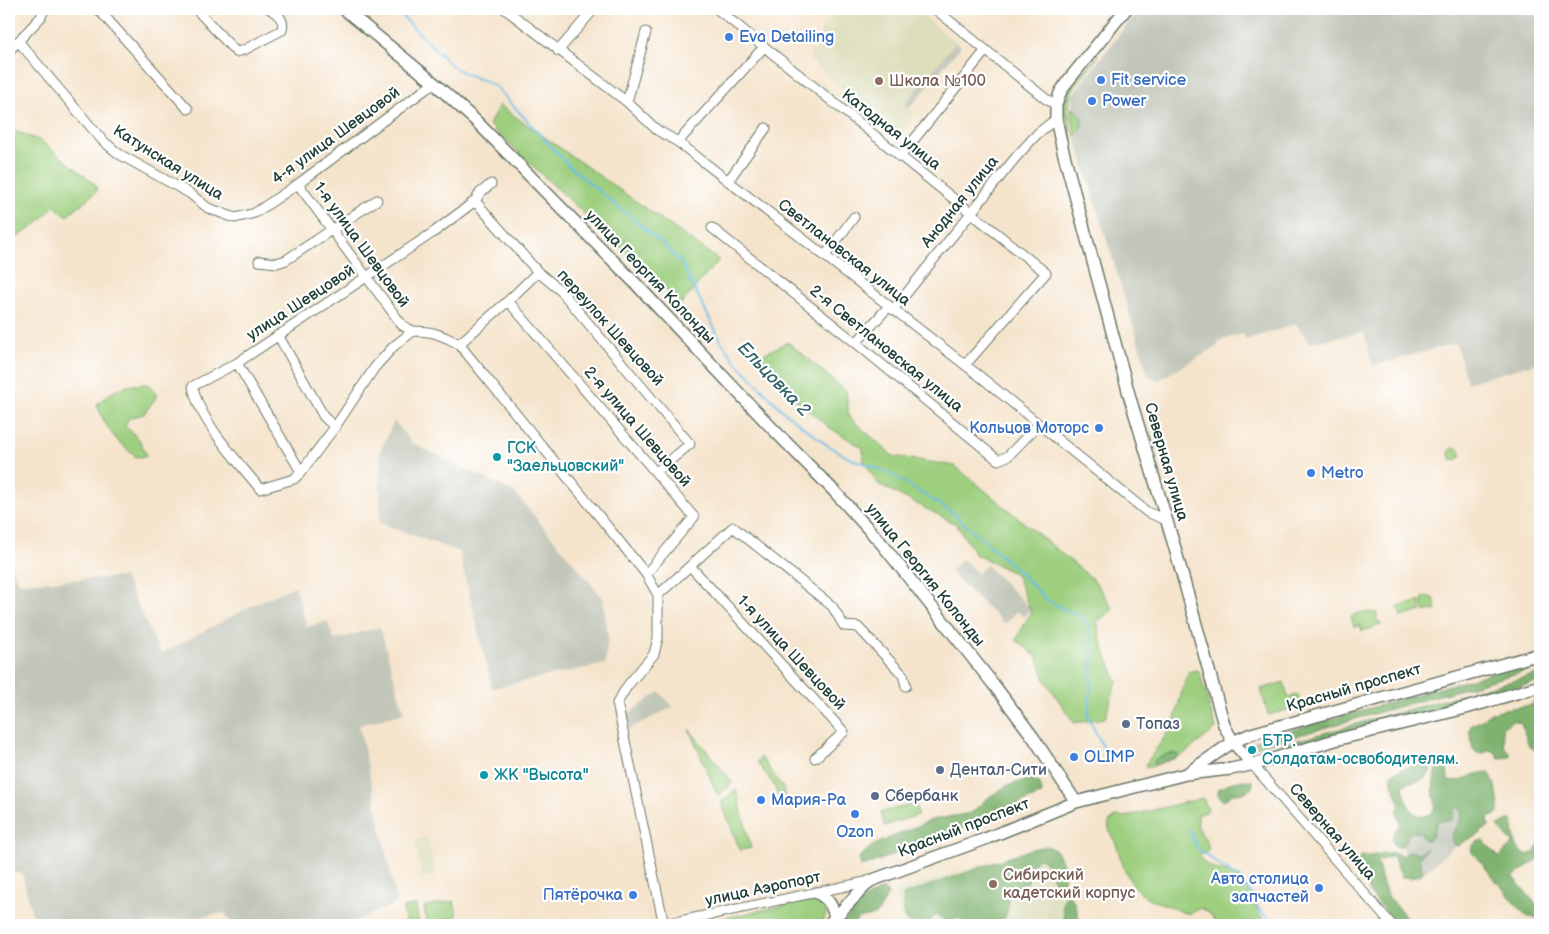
<svg xmlns="http://www.w3.org/2000/svg" width="1549" height="934" font-family="'Balsamiq Sans',sans-serif">
  <style>
    .built { fill: #dddebc }
    .industrial { fill: #c2c6b9 }
    .green { fill: #9dcf7f; stroke: #5e865a }
    .forest { fill: #7eb26e; stroke: #4e7851 }
    .lines { fill: none; stroke-linecap: round; stroke-linejoin: round }
    .stream { stroke: #6ebee9; stroke-width: 2 }
    .minor-casing { stroke: #6a7769; stroke-width: 11 }
    .major-casing { stroke: #6a7769; stroke-width: 14 }
    .minor { stroke: #fff; stroke-width: 9 }
    .major { stroke: #fff; stroke-width: 11 }
    .shop-dot { fill: #3f7fe0; stroke: #fff; stroke-width: 2 }
    .education-dot { fill: #8d6e63; stroke: #fff; stroke-width: 2 }
    .culture-dot { fill: #0f9aa8; stroke: #fff; stroke-width: 2 }
    .service-dot { fill: #5c6f8a; stroke: #fff; stroke-width: 2 }
    .labels { text-anchor: middle; dominant-baseline: central; stroke-width: 4.5; stroke-linejoin: round; paint-order: stroke }
    .shop-label { font-size: 16px; fill: #366cbe; stroke: #fff; text-anchor: start }
    .education-label { font-size: 16px; fill: #785e54; stroke: #fff; text-anchor: start }
    .street-label { font-size: 16px; fill: #1f3d34; stroke: #fff }
    .culture-label { font-size: 16px; fill: #0d838f; stroke: #fff; text-anchor: start }
    .service-label { font-size: 16px; fill: #4e5e75; stroke: #fff; text-anchor: start }
    .water-label { font-size: 18px; font-style: italic; fill: #37646a; stroke: #fff }
  </style>
  <rect width="100%" height="100%" fill="#fff"/>
  <filter id="ink" filterUnits="userSpaceOnUse"><feTurbulence type="fractalNoise" baseFrequency=".02" numOctaves="2"/><feDisplacementMap in="SourceGraphic" scale="10" xChannelSelector="R" yChannelSelector="G"/><feConvolveMatrix kernelMatrix="1 2 1 2 8 2 1 2 1" color-interpolation-filters="sRGB"/></filter>
  <filter id="wash" filterUnits="userSpaceOnUse"><feTurbulence type="fractalNoise" baseFrequency=".0096" numOctaves="4" result="noise"/><feDisplacementMap in="SourceGraphic" scale="20" xChannelSelector="R" yChannelSelector="G"/><feGaussianBlur stdDeviation="1.12" result="paint"/><feColorMatrix in="noise" values="0 0 0 0 0 0 0 0 0 0 0 0 0 0 0 0 0 1.4 0 .05"/><feComposite in="paint" operator="in"/></filter>
  <g filter="url(#wash)">
    <rect width="100%" height="100%" fill="#f5e4cc"/>
    <path class="built" d="M839,9H914L956,42L905,104L915,114L897,137L808,58L820,42L821,29L834,12Z
      M427,837L436,875L422,878L414,840Z
      M1050,843L1065,885L1076,903L1082,925H903L894,892Z"/>
    <path class="industrial" d="M1139,9H1540V362L1467,383L1456,343L1373,366L1364,332L1310,343L1296,324L1246,340L1243,334L1218,341V346L1157,381L1149,377L1075,137L1072,107L1073,94Z
      M956,42L961,46L910,108L905,104Z
      M394,421L412,443L514,492L603,598L608,637L605,664L492,688L459,552L380,523V451Z
      M9,557L18,583L124,577L161,654L257,603L295,586L307,627L327,621L334,640L380,627L404,713L359,725L397,903L346,925H233L225,913L140,925H35L22,873H9Z
      M962,559L978,574L986,565L1031,609L1024,617L1017,611L1005,624L950,572Z
      M660,692L673,707L629,729L623,717Z
      M1461,797L1472,803L1458,843L1418,878L1415,876L1407,865L1401,844Z"/>
    <path class="green" d="M1099,55L1072,91L1068,106L1071,133L1069,134C1053,98 1075,79 1099,55Z
      M499,105L719,260L681,304L489,125Z
      M1071,108C1085,115 1085,125 1075,136Z
      M9,129L41,141L95,184L97,191L67,216L54,206L37,224L9,243Z
      M788,342L846,391L849,417L893,456L955,466L1095,581L1113,609L1097,622L1102,644L1117,681L1105,718L1074,723L1045,680L1037,657L1016,640L1031,612L1016,574L976,555L956,524L878,484L864,461L863,448L830,428L780,387L759,356Z
      M149,384L157,396L144,414L129,418L125,426L139,439L147,456L136,457C116,441 105,429 97,404C117,387 124,385 149,384Z
      M1449 454a6 6 0 1 1 12 0a6 6 0 1 1-12 0Z
      M1427,596L1434,599L1437,611L1431,610L1425,612L1422,602L1423,598Z
      M1420,601L1422,611L1401,617L1398,607Z
      M1363,612L1377,613L1376,620L1380,622L1381,625L1362,631L1360,625L1354,627L1351,617L1355,614Z
      M1195,670L1199,671L1216,729L1181,756L1147,768L1145,765L1173,725L1184,684L1189,672Z
      M1284,682L1288,697L1298,695L1301,706L1268,715L1261,689Z
      M689,729L733,783L718,796Z
      M761,757L783,788L786,800L780,801L774,785L757,762Z
      M736,789L751,848L740,850L721,802Z
      M1203,798L1208,809L1206,812L1199,814C1193,837 1210,834 1208,851L1199,856C1209,873 1227,868 1240,878C1252,888 1253,904 1261,917C1263,920 1267,923 1270,925H1218L1210,914L1201,908C1197,909 1194,912 1191,913C1184,915 1173,907 1166,905C1160,903 1153,901 1148,898C1129,889 1123,865 1117,847C1114,837 1107,833 1109,822L1117,816L1124,817Z
      M916,804L918,815L884,826L881,812Z
      M815,899L823,902C828,912 827,917 819,925H691Z
      M454,901L457,917L427,923L424,907Z
      M416,905L419,925H406L403,908Z"/>
    <path class="forest" d="M1537,660L1539,667L1257,747L1255,741Z
      M1540,673V681L1262,757L1259,751Z
      M1540,693V747L1537,752L1529,746L1521,723L1513,720L1502,728L1504,746L1510,753V757L1499,758L1495,752L1489,750L1484,753H1477L1473,749L1469,730L1472,724C1480,723 1483,718 1489,714C1502,708 1519,707 1532,705L1537,694Z
      M1174,753L1178,754L1176,758L1155,765L1153,763L1155,759L1164,755Z
      M1444,762L1447,766L1448,780C1462,784 1475,771 1489,772C1494,778 1501,805 1498,812C1496,816 1491,816 1488,818L1489,826L1477,836L1465,841L1457,846L1453,844L1451,837C1454,828 1465,820 1461,808H1457L1454,811L1451,820L1438,821C1433,828 1435,841 1424,840L1420,832L1411,833L1403,845L1400,847L1395,846L1392,841V836L1400,824L1397,811C1406,799 1386,786 1393,773L1414,764L1428,766L1431,769C1427,781 1417,781 1406,783L1403,787C1406,799 1410,820 1427,815C1432,814 1433,812 1436,807L1433,789L1436,765Z
      M1030,779L1040,783L1042,794L962,829L861,867L859,857L874,845L931,820L971,813L989,797L1006,786Z
      M1243,780L1253,781L1252,788L1243,793H1234L1223,801C1218,797 1217,794 1219,788L1224,787L1229,783Z
      M1508,820H1512C1514,832 1514,849 1525,855L1534,853L1540,843V857L1513,877L1540,909V917H1527L1471,851C1472,844 1477,841 1484,840L1487,845L1499,857L1513,843L1498,827L1500,824Z
      M1042,847H1049L1057,851L1066,870L1063,881L1059,884L1055,883L1044,860L1039,858L1029,868L1028,882C996,897 1014,892 1005,918C990,927 973,929 959,918L946,921L937,915L933,917L927,925H912L904,917L903,895L1032,849Z
      M1427,848L1419,859L1423,872L1411,878L1402,877L1393,856L1377,861L1383,885L1389,897L1413,925H1397L1368,891L1367,877L1356,868L1358,859L1361,856C1379,858 1385,847 1404,856C1409,849 1412,852 1419,853Z
      M882,889L888,893C880,911 880,917 859,918L852,925H841L865,899Z
      M1066,895H1068L1074,902L1081,925H1065L1062,904Z"/>
    <g class="lines">
      <path class="stream" d="M395,9L452,66L466,74L487,82L496,87L570,167L663,244L681,263L721,341L736,362L784,412L827,445L849,458L889,473L950,511L1014,567L1046,599L1067,611L1078,614L1088,624L1093,653L1088,717L1105,751
        M1188,830L1199,850L1235,876L1251,893L1260,911L1277,925"/>
    </g>
  </g>
  <g filter="url(#ink)">
    <g class="lines">
      <g class="minor-casing">
        <path id="minor" d="M98,9L188,109
          M196,9L236,52L244,50L282,30C285,19 278,15 270,9
          M505,9L627,102L657,130L678,142L982,378L1147,512L1166,520
          M717,9L1046,273L965,365
          M935,9L1046,99L1056,105
          M19,42L102,140L119,154L189,193L208,208L235,218L255,213L298,184L434,83
          M9,51L41,17L44,9
          M558,51L594,9
          M627,102L646,32
          M678,142L764,47
          M900,157L986,50
          M728,181L766,128
          M298,184L402,325C416,334 414,330 428,332C439,333 449,339 459,344L646,574L658,595V638L654,654L628,685L617,703L664,925
          M475,201L538,272L561,291L690,444L656,472
          M712,228L856,343L998,460L1008,456L1038,425
          M825,256L854,217
          M259,261L277,263L286,260L377,200
          M508,301L694,517L646,574
          M893,310L1016,157L1038,133L1056,119
          M412,332L394,346L375,367L335,427L301,472L294,479L260,489C239,462 198,420 193,386L237,363L434,232L475,201L480,193L491,184
          M278,335L324,417L335,427
          M856,343L889,306
          M459,344L508,301L538,272
          M237,363L301,472
          M691,567L844,732L815,758
          M658,595L733,527L832,606L844,626L858,627L903,675L906,686
          M1251,763L1392,925
          M661,925L870,881"/>
      </g>
      <g class="major-casing">
        <path id="major" d="M344,9L434,83L476,121L636,284L768,424L834,491L882,544L994,685L1033,737L1076,802
          M1126,9L1067,82L1060,93L1056,105V119L1063,151L1130,398L1174,545L1224,725L1233,742L1251,763
          M1189,772L1233,742L1251,734L1540,654
          M817,893C828,898 832,905 835,917
          M828,925L870,881L985,839L1076,802L1186,774L1231,769L1260,763L1335,740L1466,708L1540,686"/>
      </g>
      <use href="#minor" class="minor"/>
      <use href="#major" class="major"/>
    </g>
  </g>
  <g class="shop-dot">
    <circle cx="729" cy="37" r="5"/>
    <circle cx="1101" cy="80" r="5"/>
    <circle cx="1092" cy="101" r="5"/>
    <circle cx="1099" cy="428" r="5"/>
    <circle cx="1311" cy="473" r="5"/>
    <circle cx="1074" cy="757" r="5"/>
    <circle cx="761" cy="800" r="5"/>
    <circle cx="855" cy="814" r="5"/>
    <circle cx="1319" cy="888" r="5"/>
    <circle cx="633" cy="895" r="5"/>
  </g>
  <g class="education-dot">
    <circle cx="879" cy="81" r="5"/>
    <circle cx="993" cy="884" r="5"/>
  </g>
  <g class="culture-dot">
    <circle cx="497" cy="457" r="5"/>
    <circle cx="1252" cy="750" r="5"/>
    <circle cx="484" cy="775" r="5"/>
  </g>
  <g class="service-dot">
    <circle cx="1126" cy="724" r="5"/>
    <circle cx="940" cy="770" r="5"/>
    <circle cx="875" cy="796" r="5"/>
  </g>
  <g class="labels">
    <g class="shop-label">
      <text x="739" y="37">Eva Detailing</text>
      <text x="1111" y="80">Fit service</text>
      <text x="1102" y="101">Power</text>
      <text x="1089" y="428" text-anchor="end">Кольцов Моторс</text>
      <text x="1321" y="473">Metro</text>
      <text x="1084" y="757">OLIMP</text>
      <text x="771" y="800">Мария-Ра</text>
      <text x="855" y="832" text-anchor="middle">Ozon</text>
      <text x="1309" y="879" text-anchor="end">Авто столица<tspan x="1309" dy="18">запчастей</tspan></text>
      <text x="623" y="895" text-anchor="end">Пятёрочка</text>
    </g>
    <g class="education-label">
      <text x="889" y="81">Школа №100</text>
      <text x="1003" y="875">Сибирский<tspan x="1003" dy="18">кадетский корпус</tspan></text>
    </g>
    <g class="street-label">
      <text transform="translate(891 130) rotate(38)">Катодная улица</text>
      <text transform="translate(336 136) rotate(-36)">4-я улица Шевцовой</text>
      <text transform="translate(168 163) rotate(32)">Катунская улица</text>
      <text transform="translate(960 202) rotate(-51)">Анодная улица</text>
      <text transform="translate(361 245) rotate(54)">1-я улица Шевцовой</text>
      <text transform="translate(844 253) rotate(38)">Светлановская улица</text>
      <text transform="translate(650 277) rotate(46)">улица Георгия Колонды</text>
      <text transform="translate(301 303) rotate(-33)">улица Шевцовой</text>
      <text transform="translate(610 328) rotate(48)">переулок Шевцовой</text>
      <text transform="translate(886 349) rotate(39)">2-я Светлановская улица</text>
      <text transform="translate(637 427) rotate(49)">2-я улица Шевцовой</text>
      <text transform="translate(1166 462) rotate(74)">Северная улица</text>
      <text transform="translate(925 575) rotate(51)">улица Георгия Колонды</text>
      <text transform="translate(791 653) rotate(47)">1-я улица Шевцовой</text>
      <text transform="translate(1354 688) rotate(-16)">Красный проспект</text>
      <text transform="translate(964 828) rotate(-21)">Красный проспект</text>
      <text transform="translate(1332 832) rotate(49)">Северная улица</text>
      <text transform="translate(763 889) rotate(-12)">улица Аэропорт</text>
    </g>
    <g class="culture-label">
      <text x="507" y="448">ГСК<tspan x="507" dy="18">"Заельцовский"</tspan></text>
      <text x="1262" y="741">БТР.<tspan x="1262" dy="18">Солдатам-освободителям.</tspan></text>
      <text x="494" y="775">ЖК "Высота"</text>
    </g>
    <g class="service-label">
      <text x="1136" y="724">Топаз</text>
      <text x="950" y="770">Дентал-Сити</text>
      <text x="885" y="796">Сбербанк</text>
    </g>
    <g class="water-label">
      <text transform="translate(774 379) rotate(46)">Ельцовка 2</text>
    </g>
  </g>
  <rect width="1549" height="934" fill="none" stroke="#fff" stroke-width="30"/>
</svg>
